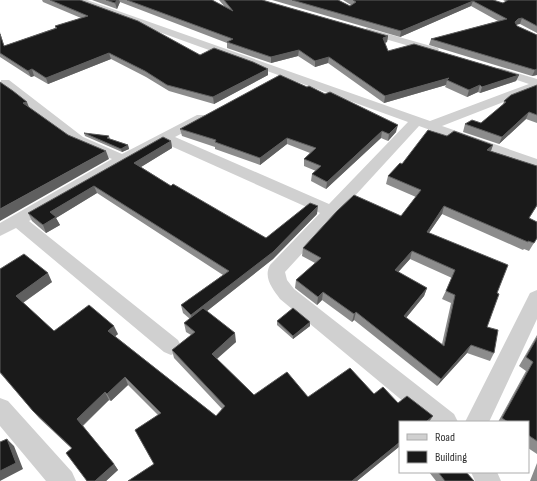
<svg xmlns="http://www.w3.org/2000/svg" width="537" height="481" font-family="'Sofia Sans Condensed',sans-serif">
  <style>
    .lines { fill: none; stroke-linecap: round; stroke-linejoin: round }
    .street { fill: #d0d0d0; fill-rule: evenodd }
    .wall { fill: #8c8c8c; fill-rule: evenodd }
    .shaded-wall { fill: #5f5f5f }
    .building { fill: #1a1a1a; stroke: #5f5f5f; fill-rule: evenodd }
  </style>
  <rect width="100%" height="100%" fill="#fff"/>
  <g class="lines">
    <path class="street" d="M75,0H87L430,121L529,84L493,72L491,70L493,68H501L537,79V89L442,126L537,159V168L419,126L285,272L287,280L294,289L454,414L458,422H428L280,299C273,289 263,278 270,265L320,213L164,143L128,162L29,221L178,340L181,346L178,352L171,355L164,352L16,228L0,236V223L112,159L73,143L1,84V80H9L83,137L122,154L197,115H205L207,118L205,121L175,137L329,204L408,122L76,2Z
      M367,28L438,48L439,50L434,53L364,33L362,31Z
      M537,290V319L489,422H465L530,293Z
      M0,398L8,401L72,472L76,481H46L0,426Z
      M471,472H497L501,481H475Z"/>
  </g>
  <path class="wall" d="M42,0H80L200,55L268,75L214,104L169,91L146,77L111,59L48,84L34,76L31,77L0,57V32L4,46L55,28V26L81,18L43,2Z
    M92,0H212L225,7L219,0H262L388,36L387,42L385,43L388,51L519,75L516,81L480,93L478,92L467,97L445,87L446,85L384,103L328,63L315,67L298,56L271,63L227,48V43L120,2L117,9Z
    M272,0H338L350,6L351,5L343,0H493L503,3L506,1H505L503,0H537V33L520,24H516L517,26L537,35V75L532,76L429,45L431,39L498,21L471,6L400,37Z
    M280,75L396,132L388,141L381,138L326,189L311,181L312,174L316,171L304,166V159L310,153L287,144L260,165L215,149V147L182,136L180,129Z
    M537,85V123L526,119L499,144L463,132L465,124L481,123L503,105L504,101Z
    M84,133L109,136L110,139L128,145L129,149L122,152L85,136Z
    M447,136L493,145L491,151L537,166V206L529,218L537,238L529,251L524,249L523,250L442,214L429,233L497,293L487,327L494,353L490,361L467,353L437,386L354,320L352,322L322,300L317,305L295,288L296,280L315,263L302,256L303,248L401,216L416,197L386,184L388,176L402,164ZM410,259L452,278L442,299L451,303L442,344L406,318L424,296L427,288L398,272Z
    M171,141L172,148L141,167L171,186L266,238L317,214L273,259L207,311L236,342L217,359L254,395L308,397L400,446L357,481H128L154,464L135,430L158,415L128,385L111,401L109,400L83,426L114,464L118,470L106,481H87L71,448L39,418L0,373V269L52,282L23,303L54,331L118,334L115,336L216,416L222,409L174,358L172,350L191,335L186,332L184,323L190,319L183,313L181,305L223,275L97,193L56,218L60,225L46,233L32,221L28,213Z
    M277,321L310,322V326L293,339L277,325Z
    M537,335V454L528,448V422H498L526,371L519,366Z
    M537,463V481H530Z
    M429,472H466L474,481H436Z"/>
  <path class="shaded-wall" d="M117,0H119L120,2L117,9L115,3Z
    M473,1L471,6L400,37L401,31Z
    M522,18L520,24L516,25L515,22L518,19Z
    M388,36L387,42L382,44L383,38Z
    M299,50L298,56L271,63V57Z
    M109,53L111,59L48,84L46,78Z
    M329,57L328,63L315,67V61Z
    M32,69L34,76L31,77L28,71Z
    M268,69V75L214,104L213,97Z
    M537,69V75L532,76L535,70Z
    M519,75L516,81L480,93L482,87Z
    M449,78L447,80L446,85L384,103L385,96Z
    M480,85L478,92L467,97L469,90Z
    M27,102L30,110L23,103Z
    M529,112L526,119L499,144L502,137Z
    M398,125L396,132L388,141L389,134Z
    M382,131L381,138L326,189L327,182Z
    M287,138V144L260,165V158Z
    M171,141L172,148L136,170L134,163Z
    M128,145L129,149L122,152L121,149Z
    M493,145L490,153L487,150Z
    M106,151L109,159L0,221V209Z
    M94,186L97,193L56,218L60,225L46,233L43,225L50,212Z
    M318,206L317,214L273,259L193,322L191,315Z
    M444,206L442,214L424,240L427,232Z
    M412,251L410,259L393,278L395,270Z
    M48,273L52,282L21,304L16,296Z
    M427,288L424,296L401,324L404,316Z
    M323,292L322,300L317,305L318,297Z
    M356,312L354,320L352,322L354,314Z
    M310,322V326L293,339V336Z
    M114,326L118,334L112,339L108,331Z
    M235,333L236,342L213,362L212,354Z
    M471,345L467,353L437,386L441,379Z
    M125,377L128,385L111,401L107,394Z
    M105,392L109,400L82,426L77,419Z
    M433,416L429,422H426Z
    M7,439L14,446L23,469L0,481V471Z
    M400,442V446L357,481H352Z
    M114,464L118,470L106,481H95Z"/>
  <path class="building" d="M50,0H80L138,21L200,55L214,48L253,62L268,69L213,97L167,85L145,71L109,53L46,78L32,69L28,71L0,53V34L4,46L57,28L55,26L88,16Z
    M106,0H117L115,3Z
    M127,0H212L233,11L224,0H262L388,36L383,38L388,51L414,44L519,75L482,87L480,85L469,90L447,80L449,78L385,96L329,57L315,61L299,50L271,57L227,42L233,39Z
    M292,0H338L350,6L356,2L353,0H493L503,3L508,0H537V26L522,18L518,19L515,22L517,26L537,35V69L535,70L431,39L507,19L473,1L401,31Z
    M280,75L307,87L309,86L325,94L330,92L398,125L389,134L382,131L327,182L312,174L321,166L304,159L316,148L287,138L260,158L215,142L216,140L180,129Z
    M0,82L13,91L27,102L23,103L68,135L106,151L0,209Z
    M537,85V115L529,112L502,137L465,124L472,120L481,123L506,102L504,101L511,95Z
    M428,130L447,136L454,131L493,145L487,150L537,166V205L529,218L537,222V238L534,243L528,241V242L444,206L427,232L508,265L497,293L499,294L487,327L498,330L494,353L471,345L441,379L356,312L354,314L323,292L318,297L296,280L321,258L303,248L337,211L354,195L401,216L421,190L388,176L400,163L402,164ZM412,251L455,270L446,291L455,295L444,346L404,316L427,288L395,270Z
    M84,133L109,136L107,138L128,145L121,149Z
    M163,137L171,141L134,163L171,186L173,184L266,238L310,203L318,206L273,252L191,315L181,305L229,271L94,186L50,212L56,217L43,225L28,213Z
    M24,254L48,273L16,296L54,331L89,305L114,326L108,331L216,416L225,406L172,350L195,332L184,323L203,308L235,333L212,354L254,395L287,372L308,397L350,368L374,394L383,387L398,403L407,396L433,416L426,422H400V442L352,481H128L154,464L135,430L161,413L125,377L107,394L105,392L77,419L114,464L95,481H87L66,453L72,448L33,411L0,372V269Z
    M293,308L310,322L293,336L277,321Z
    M537,338V441L528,435V422H508L502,418L533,362L526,357Z
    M7,439L16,463L0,471V442Z
    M438,472H466L474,481H445Z"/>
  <rect x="399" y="421" width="130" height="52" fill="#ffffff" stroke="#adadad"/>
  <rect x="407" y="434" width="20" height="6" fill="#d0d0d0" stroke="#adadad"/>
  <text x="435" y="441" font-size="12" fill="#333333">Road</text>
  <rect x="407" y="451" width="20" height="12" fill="#1a1a1a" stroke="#adadad"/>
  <text x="435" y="461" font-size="12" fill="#333333">Building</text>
</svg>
